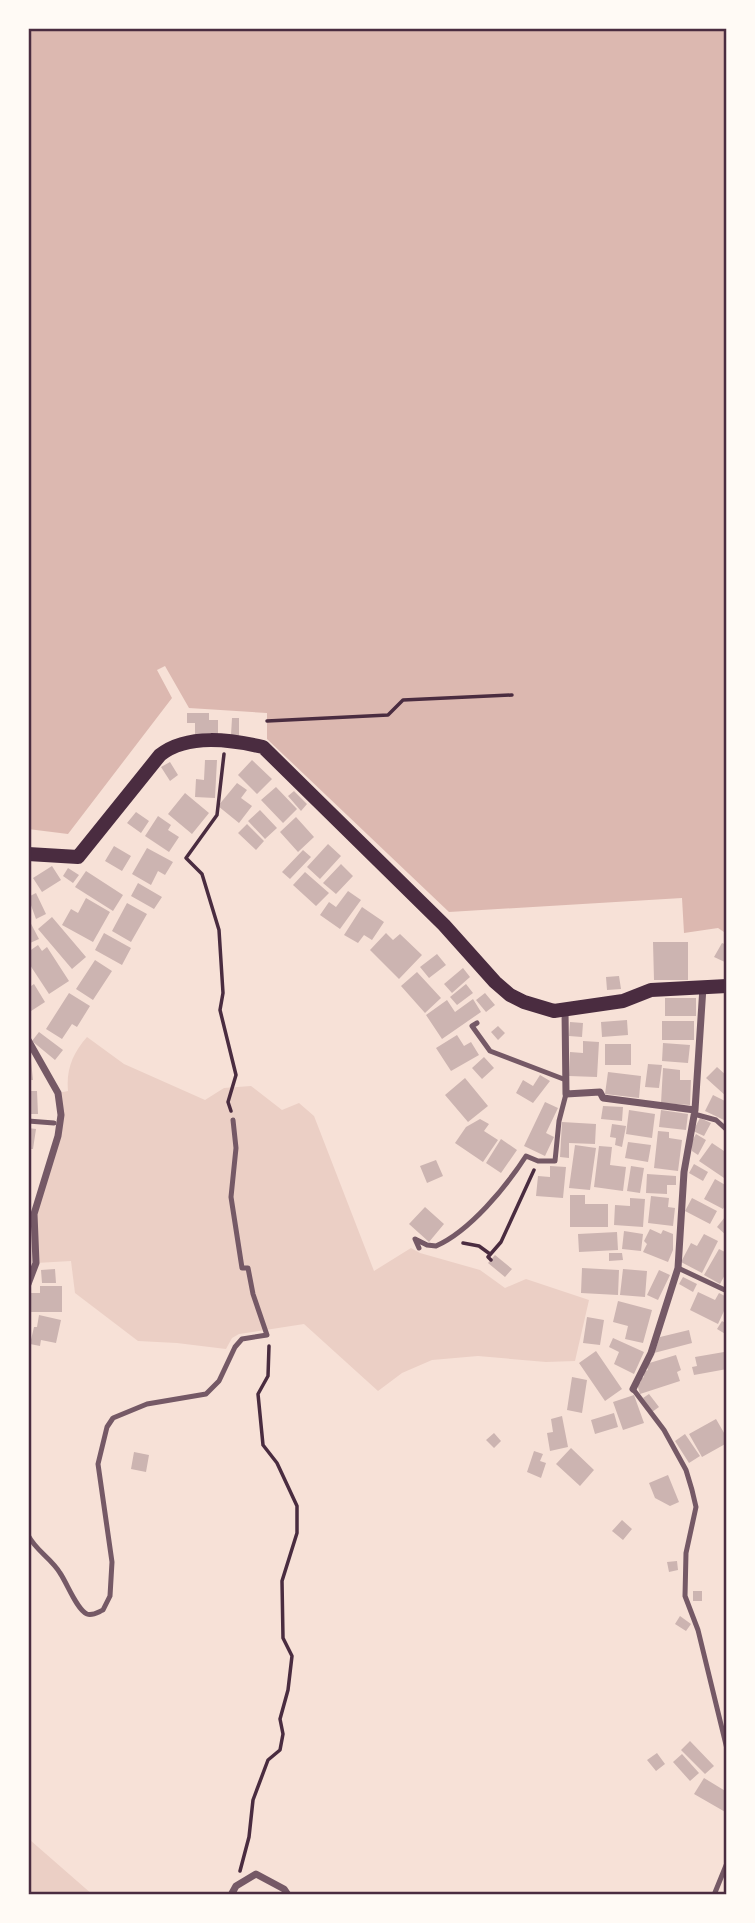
<svg xmlns="http://www.w3.org/2000/svg" width="755" height="1923" font-family="'Titillium Web',sans-serif">
  <style>
    .green { fill: #ebcfc5 }
    .water { fill: #dcb8b0 }
    .building { fill: #ccb4b1 }
    .lines { fill: none; stroke-linecap: round; stroke-linejoin: round }
    .path { stroke: #4a2c40; stroke-width: 3.5 }
    .service { stroke: #755966; stroke-width: 5 }
    .minor { stroke: #755966; stroke-width: 7 }
    .secondary { stroke: #4a2c40; stroke-width: 14 }
    .neatline { fill: none; stroke: #4a2c40; stroke-width: 2.5 }
  </style>
  <rect width="100%" height="100%" fill="#f7e1d7"/>
  <path class="green" d="M87,1037L124,1064L205,1100L224,1088L251,1086L282,1110L299,1103L314,1116L374,1271L411,1248L420,1253L480,1270L505,1288L526,1279L589,1300L575,1361L546,1362L478,1356L432,1360L402,1373L378,1391L304,1324L239,1334L232,1338L226,1349L177,1343L138,1341L75,1293L71,1261L36,1263L34,1214L58,1136V1093L68,1091C66,1069 73,1053 87,1037Z
    M28,1840H30L93,1895H28Z"/>
  <path class="water" d="M28,28H727V934L718,928L684,933L682,898L449,912L267,739V713L189,708L165,666L157,670L172,698L68,834L28,829Z"/>
  <path class="building" d="M187,713H209V720H218V735H195V723H187Z
    M232,718H239V736L231,735Z
    M205,760H217L215,798L195,797L196,779L204,780Z
    M252,760L272,779L257,794L238,775Z
    M170,762L178,775L170,781L161,767Z
    M237,783L247,790L241,798L252,806L239,823L218,806Z
    M276,787L297,809L283,823L261,800Z
    M294,791L307,804L301,811L288,796Z
    M185,793L209,813L192,834L168,814Z
    M260,810L277,828L265,839L248,821Z
    M136,812L149,821L141,833L127,823Z
    M158,816L171,825L168,830L179,837L169,852L145,836Z
    M296,817L314,837L298,852L280,832Z
    M247,824L264,841L256,850L238,833Z
    M328,844L341,856L320,879L307,867Z
    M114,846L131,856L122,871L105,861Z
    M147,848L173,862L165,875L158,871L151,885L132,874Z
    M303,850L311,857L290,879L282,872Z
    M341,864L353,876L336,894L323,883Z
    M52,866L61,880L42,892L33,878Z
    M68,868L79,875L73,883L63,876Z
    M86,871L123,895L113,911L75,887Z
    M305,872L329,893L316,906L293,885Z
    M138,883L162,897L154,909L131,896Z
    M348,891L361,900L340,929L320,915L329,902L336,907Z
    M36,893L46,914L36,919L28,897Z
    M86,898L110,912L93,942L62,925L71,909L78,913Z
    M127,903L147,914L131,942L112,931Z
    M362,907L384,922L372,940L364,935L358,943L344,935Z
    M52,917L86,957L72,969L38,929Z
    M28,918L39,939L30,943L28,939Z
    M104,933L131,948L122,965L95,950Z
    M386,933L393,940L400,934L422,955L399,979L370,950Z
    M653,942H688V980H654Z
    M722,943L727,945V963L714,957Z
    M38,945L42,951L47,947L69,981L49,994L28,962V952Z
    M437,954L446,965L429,978L420,967Z
    M95,960L112,971L93,1000L76,989Z
    M463,968L470,977L452,993L444,984Z
    M417,972L441,998L425,1013L401,986Z
    M619,976L621,989L607,990L606,977Z
    M34,984L45,1002L28,1013V988Z
    M466,984L473,993L457,1005L450,997Z
    M69,993L90,1006L77,1027L72,1024L62,1039L46,1029Z
    M485,993L495,1005L486,1012L476,1000Z
    M665,998H696V1016H665Z
    M473,999L481,1012L442,1039L426,1015L447,1000L455,1012Z
    M627,1020L628,1035L602,1037L601,1022Z
    M662,1021H694V1040H662Z
    M570,1022L583,1023L582,1037L569,1036Z
    M498,1026L505,1033L498,1040L491,1032Z
    M39,1032L63,1050L55,1060L32,1041Z
    M457,1035L464,1046L471,1042L479,1055L451,1071L436,1048Z
    M583,1041L599,1042L597,1077L569,1076L570,1052L583,1053Z
    M663,1043L690,1045L688,1063L662,1061Z
    M605,1044H631V1065H605Z
    M484,1057L494,1068L482,1079L472,1068Z
    M28,1061H31L33,1080H28Z
    M648,1064L662,1065L659,1088L645,1087Z
    M717,1067L727,1076V1097L706,1078Z
    M663,1068L680,1070V1080H691L690,1105L661,1103Z
    M608,1072L641,1076L639,1098L605,1094Z
    M540,1075L550,1081L533,1103L516,1093L523,1080L533,1086Z
    M465,1078L488,1106L468,1122L445,1095Z
    M28,1091H37L38,1114H28Z
    M713,1095L727,1102L726,1121L705,1111Z
    M545,1102L558,1108L546,1133L554,1137L545,1156L524,1146Z
    M603,1106L623,1107L622,1121L601,1119Z
    M629,1110L655,1114L652,1138L626,1134Z
    M661,1110L688,1114L686,1130L659,1127Z
    M700,1118L711,1123L704,1136L693,1131Z
    M480,1119L489,1124L484,1131L498,1140L483,1162L455,1143L466,1127Z
    M562,1122L596,1124L595,1144L569,1143V1158L560,1157Z
    M612,1124L626,1126L622,1147L615,1145L616,1138L610,1137Z
    M28,1128L36,1129L33,1149H28Z
    M658,1131L669,1132V1138L682,1140L678,1171L654,1168Z
    M696,1134L706,1140L698,1155L692,1151V1141Z
    M501,1139L517,1150L501,1173L486,1163Z
    M628,1142L651,1145L648,1162L625,1158Z
    M712,1143L727,1153V1180L699,1161Z
    M575,1145L596,1148L590,1190L569,1188Z
    M599,1146L612,1147L610,1165L626,1167L623,1191L594,1187Z
    M436,1160L443,1176L427,1183L420,1166Z
    M694,1164L708,1172L703,1181L689,1173Z
    M550,1166L566,1167L563,1198L536,1196L538,1176L550,1177Z
    M631,1166L644,1168L640,1193L627,1191Z
    M647,1174L676,1176V1185H667V1194L646,1193Z
    M715,1179L727,1186V1202L723,1209L704,1199Z
    M570,1195H585V1204H608V1227H570Z
    M651,1196L669,1198L668,1207L675,1208L673,1226L648,1223Z
    M630,1198L645,1199L643,1227L614,1225L615,1205L630,1206Z
    M692,1198L717,1211L710,1224L685,1211Z
    M425,1207L444,1224L429,1242L409,1224Z
    M725,1217L727,1219V1236L717,1227Z
    M650,1229L661,1234L663,1230L673,1234V1250L668,1262L643,1252L647,1244L644,1241Z
    M624,1231L643,1234L641,1251L622,1249Z
    M617,1232L618,1250L579,1252L578,1234Z
    M704,1234L718,1241L702,1273L681,1262L691,1243L697,1246Z
    M719,1249L727,1253V1271L720,1284L704,1275Z
    M609,1253H622L623,1260L609,1261Z
    M495,1255L512,1269L505,1277L488,1263Z
    M582,1268L619,1270L618,1295L581,1293Z
    M55,1269L56,1283H42L41,1270Z
    M623,1269L647,1271L645,1297L620,1295Z
    M659,1270L670,1275L658,1300L647,1295Z
    M683,1277L697,1284L693,1292L679,1284Z
    M40,1286H62V1312H30V1293H40Z
    M698,1292L715,1300L719,1293L727,1297V1312L724,1311L718,1324L690,1310Z
    M618,1301L652,1310L643,1343L625,1339L628,1326L613,1322Z
    M39,1315L61,1320L56,1343L41,1340L40,1346L30,1344L34,1327H37Z
    M587,1317L604,1320L600,1345L583,1343Z
    M722,1321L727,1324V1335L717,1329Z
    M689,1330L692,1343L654,1353L660,1337Z
    M613,1338L644,1352L634,1374L614,1364L619,1352L609,1347Z
    M596,1351L622,1389L605,1401L579,1363Z
    M724,1352L727,1369L694,1375L692,1367L697,1366L695,1357Z
    M676,1355L681,1370L677,1372L680,1381L640,1394L637,1384L641,1382L640,1379L644,1377L643,1372L648,1370L646,1364Z
    M572,1377L587,1380L582,1413L567,1410Z
    M649,1394L659,1407L652,1412L643,1398Z
    M634,1395L644,1423L623,1430L613,1402Z
    M614,1413L618,1427L595,1434L591,1420Z
    M562,1416L568,1447L550,1451L547,1433L553,1432L551,1419Z
    M716,1419L727,1438V1443L702,1457L689,1434Z
    M494,1433L501,1441L494,1448L486,1440Z
    M685,1434L700,1456L689,1463L675,1441Z
    M571,1448L594,1470L580,1486L556,1464Z
    M534,1451L543,1454L540,1461L546,1463L541,1478L527,1472Z
    M134,1452L149,1455L146,1472L131,1469Z
    M668,1475L679,1502L670,1506L655,1498L649,1483Z
    M622,1520L632,1529L623,1540L612,1531Z
    M677,1561L678,1570L669,1572L667,1562Z
    M693,1591H702V1601H693Z
    M680,1616L691,1624L686,1631L675,1624Z
    M690,1741L714,1766L705,1774L681,1750Z
    M657,1753L665,1764L656,1771L647,1760Z
    M682,1754L699,1773L690,1781L673,1762Z
    M704,1778L727,1792V1813L694,1794Z"/>
  <g class="lines">
    <path class="path" d="M267,721L388,715L403,700L512,695
      M224,754L217,815L186,858L202,874L219,930L223,993L220,1010L236,1075L228,1102L231,1111
      M463,1243L479,1246L490,1254
      M491,1260L488,1257L501,1242L534,1170
      M240,1871L249,1837L253,1800L268,1760L280,1750L283,1734L280,1719L288,1690L292,1656L283,1638L282,1581L297,1533V1506L277,1463L263,1445L258,1394L268,1376L269,1346"/>
    <path class="service" d="M477,1023L472,1026L490,1051L566,1080
      M694,1114L716,1120L727,1130
      M28,1121L54,1123
      M419,1248L415,1239L427,1245L436,1246C470,1231 506,1187 526,1156L538,1161H555L559,1121L566,1094
      M678,1268L727,1291
      M633,1389L664,1430L686,1470L692,1490L696,1507L686,1553L685,1596L698,1630L727,1749
      M28,1535C36,1551 51,1558 60,1573C67,1583 77,1610 87,1614C93,1616 98,1612 103,1610L110,1596L112,1562L98,1464L107,1427L113,1418L147,1404L206,1394L219,1381L235,1347L242,1339L267,1335L253,1294L248,1268H242L231,1197L236,1148L233,1120
      M714,1895L727,1863"/>
    <path class="minor" d="M565,1010L566,1094L600,1092L603,1098L695,1110
      M28,1040L58,1093L61,1115L58,1136L34,1214L36,1263L28,1284
      M633,1389L651,1353L678,1268L684,1172L695,1110L703,987
      M231,1895L236,1886L256,1874L284,1889L288,1895"/>
    <path class="secondary" d="M28,854L78,857L160,755C188,733 232,740 263,747L444,925L495,982L510,995L524,1002L554,1011L623,1001L651,990L727,986"/>
  </g>
  <rect width="755" height="1923" fill="none" stroke="#fffaf5" stroke-width="60"/>
  <rect x="30" y="30" width="695" height="1863" class="neatline"/>
</svg>
